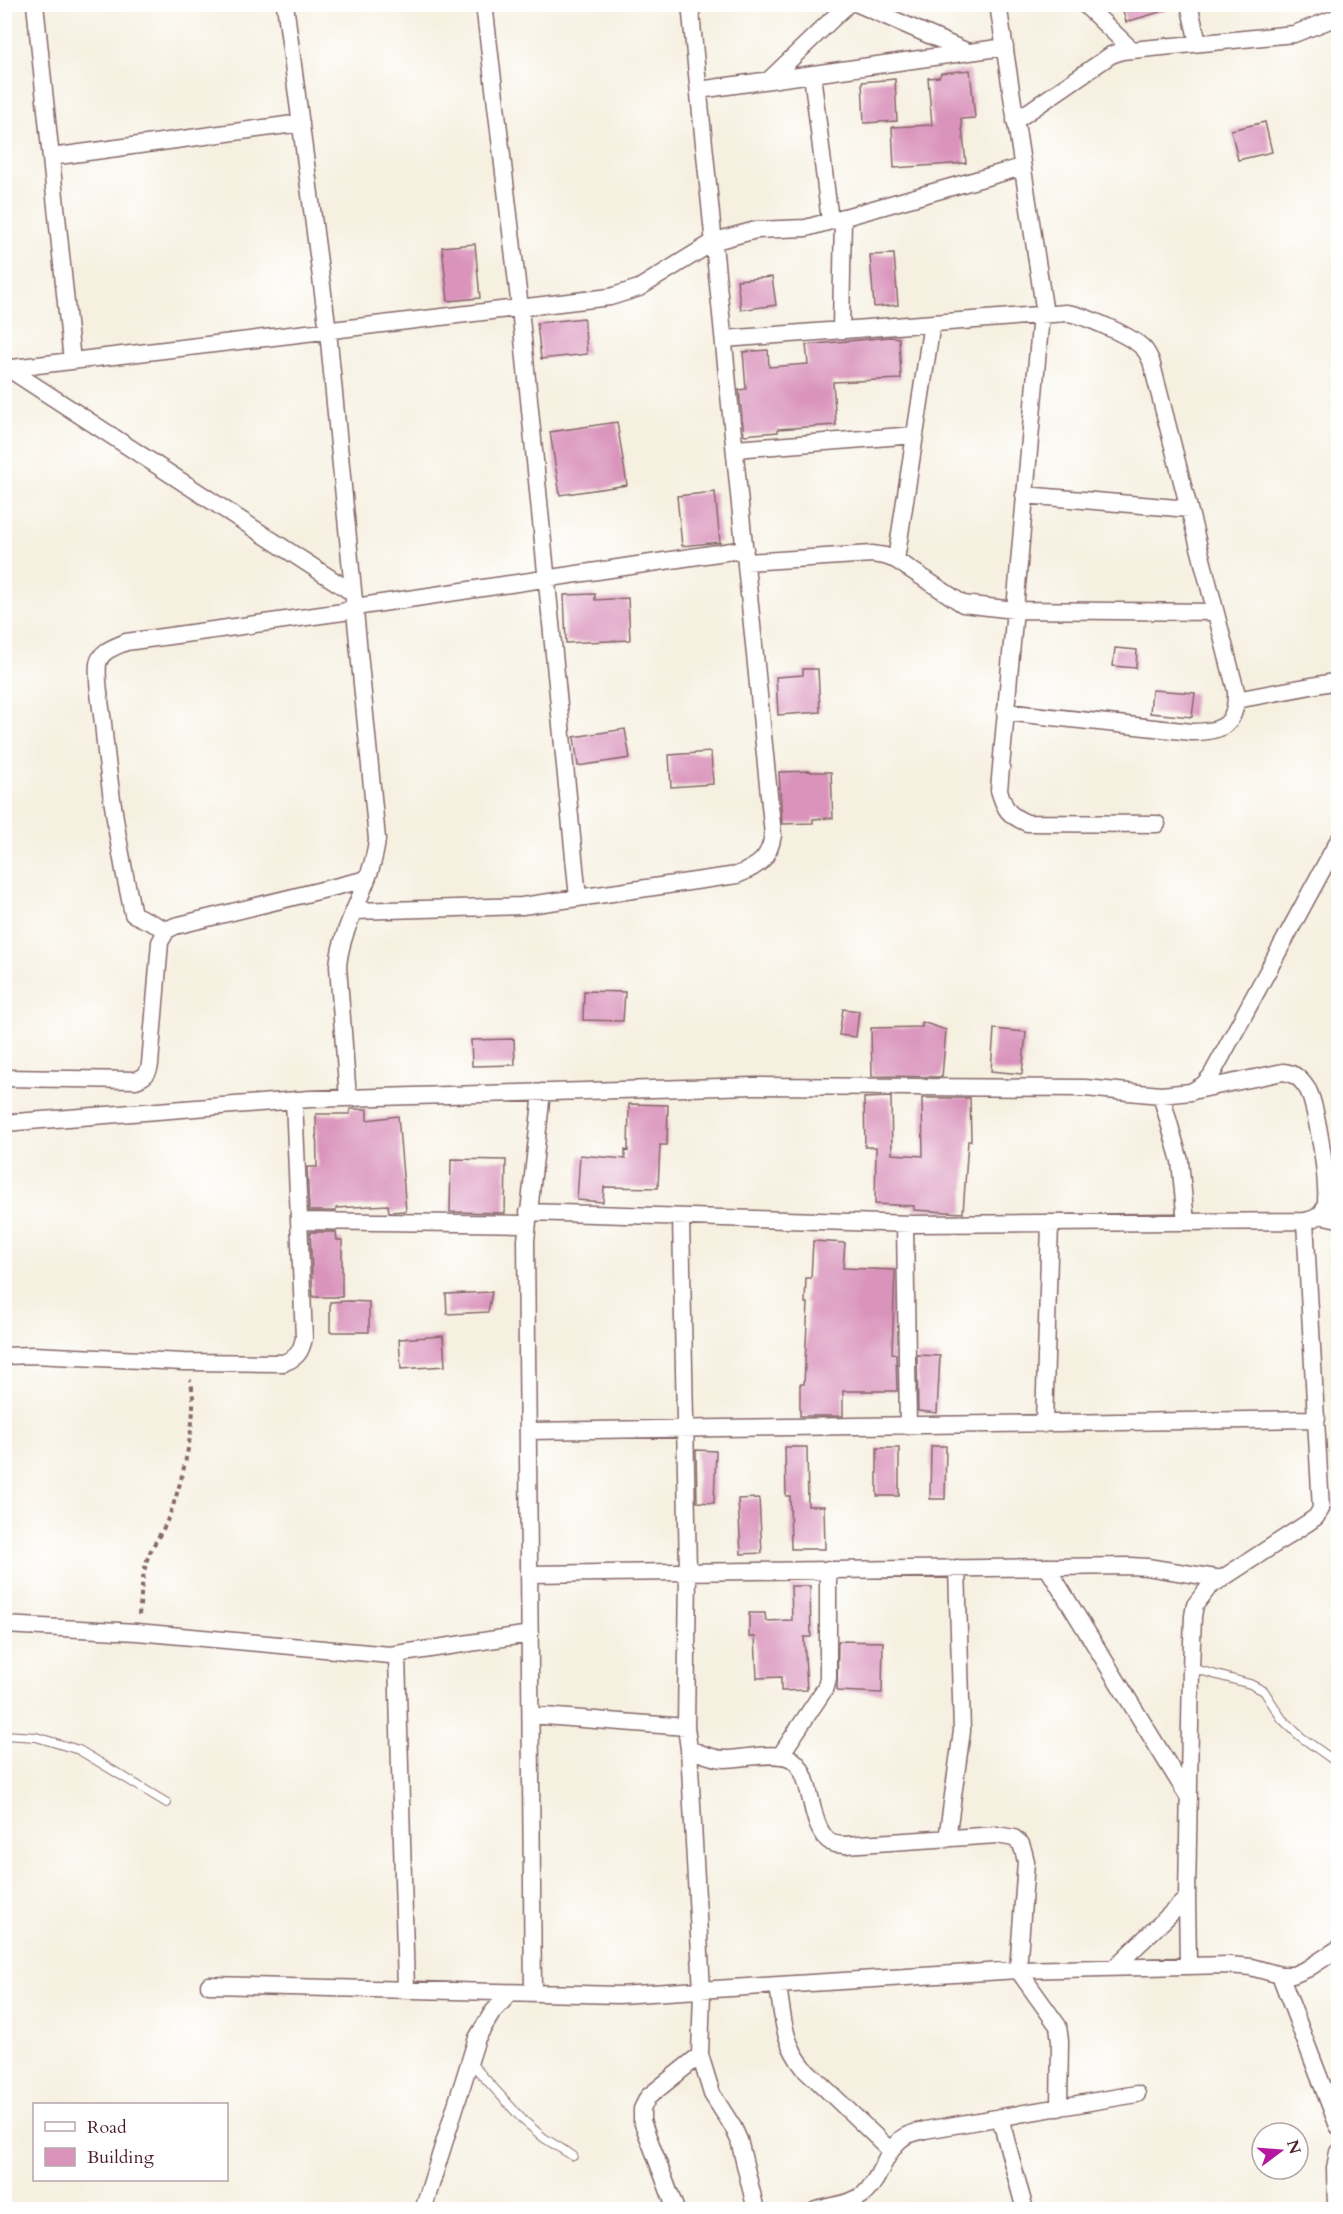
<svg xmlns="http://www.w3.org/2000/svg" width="1343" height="2214" font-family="Cardo,serif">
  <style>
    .building { fill: #da94bc }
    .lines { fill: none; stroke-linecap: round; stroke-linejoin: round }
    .lane-casing { stroke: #86686a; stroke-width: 10 }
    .street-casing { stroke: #86686a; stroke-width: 19 }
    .path { stroke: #86686a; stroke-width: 4; stroke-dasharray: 4.5 4.5; stroke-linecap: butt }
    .lane { stroke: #fff; stroke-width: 8 }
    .street { stroke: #fff; stroke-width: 16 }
  </style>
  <rect width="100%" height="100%" fill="#fff"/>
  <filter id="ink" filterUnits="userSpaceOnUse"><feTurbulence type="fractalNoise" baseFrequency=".0167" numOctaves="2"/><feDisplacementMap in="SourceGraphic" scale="12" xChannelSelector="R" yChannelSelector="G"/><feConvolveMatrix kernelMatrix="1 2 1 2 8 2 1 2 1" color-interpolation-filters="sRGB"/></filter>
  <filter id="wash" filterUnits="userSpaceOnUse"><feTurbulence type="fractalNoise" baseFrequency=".008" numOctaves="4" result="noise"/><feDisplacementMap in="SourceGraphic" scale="24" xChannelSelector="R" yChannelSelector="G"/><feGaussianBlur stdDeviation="1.35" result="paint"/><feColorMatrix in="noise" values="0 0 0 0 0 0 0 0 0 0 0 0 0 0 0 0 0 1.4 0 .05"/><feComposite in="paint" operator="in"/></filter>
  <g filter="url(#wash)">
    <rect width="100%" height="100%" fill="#f6f0e0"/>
    <g id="blocks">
      <path class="building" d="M1121,4H1170V9L1126,22Z
        M970,70L975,118L961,119L966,163L894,168L892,127L932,125L928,78L939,77L941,73Z
        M895,79L897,121L864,123L862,82Z
        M1265,122L1272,152L1238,160L1231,130Z
        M475,244L480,298L448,301L442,247Z
        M894,254L898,305L874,307L870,255Z
        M772,277L776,305L741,310L737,280Z
        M584,318L587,354L541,359L537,323Z
        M890,337L899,338L901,379L833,382L836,425L778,429V432L744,435L739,390L746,389L743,352L768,350L769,367L808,364L806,345Z
        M617,422L627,485L560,495L550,432Z
        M715,492L720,542L682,546L677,496Z
        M595,594V600L628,598L630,640L566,643L564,595Z
        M1115,648L1137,650L1136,668L1113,666Z
        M803,669H818L820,712L778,715L776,677L803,675Z
        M1152,690L1195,693L1192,717L1150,713Z
        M625,729L630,758L578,766L574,737Z
        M711,752L713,784L671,787L669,755Z
        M811,771V772H831L833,818L813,819V823L782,824L779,772Z
        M584,991L625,992L623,1021L583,1020Z
        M843,1009L859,1011L856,1037L839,1035Z
        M922,1022L946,1030L942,1077L872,1076L871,1028L922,1027Z
        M994,1029L1026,1032L1022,1074L991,1071Z
        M514,1039L515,1065L472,1066L471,1040Z
        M891,1097L892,1154L923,1156L922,1098H970L971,1141H968L963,1213L914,1210V1206L875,1204L876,1147H865L864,1098Z
        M629,1104L668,1105L667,1145H660L658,1188L604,1187L603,1202L577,1200L580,1155L625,1159V1150L628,1151Z
        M350,1109H367V1120L398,1116L406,1211L389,1212L388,1205L336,1208V1211H309L307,1167H317L316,1114H350Z
        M451,1159L506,1160L505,1213L450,1212Z
        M310,1232H336L337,1240H342V1297H313Z
        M813,1241L845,1243L843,1268L895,1270L892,1353L896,1354L897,1391H843V1416H800V1384H804L808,1303H805L806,1278H811Z
        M492,1292L488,1312L447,1314L446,1294Z
        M349,1301L369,1302V1332H330V1302Z
        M443,1336L445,1366L401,1369L399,1339Z
        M917,1355L940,1356L937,1413L918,1411Z
        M931,1446H946L945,1499H930Z
        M785,1447H807L808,1506H824L825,1549H791L790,1496H786Z
        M877,1448H899V1496H877Z
        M696,1450L716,1451L714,1503L697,1502Z
        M759,1498L762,1553L741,1554L738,1499Z
        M791,1586H810L811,1637H804L807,1690L781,1691V1677L757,1678L755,1637H749V1613H765L766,1621L792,1620Z
        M838,1641L883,1642L882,1693L837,1691Z"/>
    </g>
  </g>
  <g filter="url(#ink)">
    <use href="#blocks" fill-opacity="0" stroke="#86686a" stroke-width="1.5"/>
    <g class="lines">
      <g class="lane-casing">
        <path id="lane" d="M1191,1668L1250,1684L1264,1691L1282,1719L1301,1737L1336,1762
          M4,1735L36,1737L79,1750L167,1803
          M470,2062L523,2120L544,2138L573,2156"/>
      </g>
      <g class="street-casing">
        <path id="street" d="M35,4L72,361
          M285,4L328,331L377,839C373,884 342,921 338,966L348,1098
          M484,4L520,308L578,898
          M858,4L968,52
          M998,4L1045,314
          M1084,4L1131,49
          M1189,4L1198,43
          M812,74L830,221
          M769,80L848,4
          M699,90L1005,47
          M1015,121L1111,55L1122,51L1294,34L1338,17
          M51,157L301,123
          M1041,315L999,790C1005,810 1008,815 1027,823L1157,824
          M841,330L843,217
          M724,339L1066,313C1082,314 1134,337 1144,349C1147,352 1149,357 1151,361L1236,691C1237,724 1224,732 1192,732L1005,712
          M4,369L610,297L639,288L715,241L756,230L806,228L1022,167
          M9,369L353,593
          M735,449L915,435
          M1024,495L1189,509
          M896,560L932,323
          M746,562L872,554L885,556L896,560L963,604L1014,610L1215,612
          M1236,700L1338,681
          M354,911L522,906L737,875C759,866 769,859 773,835L690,4
          M167,930L133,914C119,851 109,788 103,723C101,706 96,681 98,664C100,651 115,647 126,642L343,612L355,607L745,549
          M4,1078L136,1080C145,1077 149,1073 150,1064L160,942L167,930L175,926L367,879
          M1161,1095L1180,1161L1186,1222
          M4,1123L310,1099L754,1086L1085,1088L1161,1095L1191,1092L1203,1085L1211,1076L1338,841
          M528,1212L912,1224L1305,1221C1313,1219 1320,1217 1324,1209C1332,1195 1316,1105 1308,1090C1301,1079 1295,1073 1283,1072L1197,1090
          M1320,1215L1338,1219
          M681,1217L688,1572L686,1727L689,1749L702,1991L700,2055L712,2094L733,2127L739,2140L756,2210
          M300,1221L527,1224
          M905,1224L908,1426
          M4,1356L33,1355L184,1362L283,1363C297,1358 301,1352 304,1338L294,1100
          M1044,1424L1050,1223
          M528,1431L1317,1419
          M1047,1567L1189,1798
          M529,1574L1130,1566L1147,1567L1222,1579
          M4,1625L137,1632L390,1655L530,1634
          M397,1655L406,1990
          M531,1715L686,1727
          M689,1749C701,1753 712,1759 725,1759C742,1759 780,1750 793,1760C815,1776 807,1829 832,1843C836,1845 841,1844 845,1845L997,1835L1014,1838L1021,1844L1024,1853L1026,1862L1018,1970L1058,2026L1060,2041L1059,2108
          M780,1756L826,1687L828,1678V1569
          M947,1839L962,1731L957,1568
          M1188,1965L1187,1898L1191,1668L1193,1616L1195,1605L1209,1587L1309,1522L1316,1517L1321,1509L1305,1221
          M1115,1967L1187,1898
          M1280,1975L1338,2126
          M209,1985L619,1995L1018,1970L1229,1965L1251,1967L1280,1975H1293L1307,1969L1338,1949
          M778,1986C783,2018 783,2042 804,2068L891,2151
          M533,1993L526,1240L542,1092
          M1000,2117L1025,2210
          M423,2210L477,2038L492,2013L510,1993
          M676,2210L642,2121V2109L648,2097L700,2055
          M816,2210C832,2206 851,2204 864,2194C881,2179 883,2155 900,2140C906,2134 917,2132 925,2130L1137,2094
          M1336,2210L1335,2168L1338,2152"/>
      </g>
      <path class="path" d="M139,1615C141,1597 142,1577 147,1560C151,1547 160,1536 166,1523C180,1494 201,1410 190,1380"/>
      <use href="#lane" class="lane"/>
      <use href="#street" class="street"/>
    </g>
  </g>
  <rect width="1343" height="2214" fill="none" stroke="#fff" stroke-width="24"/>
  <rect x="33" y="2103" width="195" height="78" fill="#ffffff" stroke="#b7a5aa" stroke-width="1.5"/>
  <rect x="45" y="2122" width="30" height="9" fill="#ffffff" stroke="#b7a5aa" stroke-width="1.5"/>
  <text x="87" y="2133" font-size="18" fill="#4a1f2b">Road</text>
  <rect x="45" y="2148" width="30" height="18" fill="#da94bc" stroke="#b7a5aa" stroke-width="1.5"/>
  <text x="87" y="2163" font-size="18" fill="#4a1f2b">Building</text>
  <g transform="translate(1280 2151) rotate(74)"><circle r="28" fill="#ffffff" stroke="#b7a5aa" stroke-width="1.5"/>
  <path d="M0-4.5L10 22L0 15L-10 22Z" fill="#b5179e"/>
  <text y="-9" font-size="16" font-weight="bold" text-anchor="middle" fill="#4a1f2b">N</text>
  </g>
</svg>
